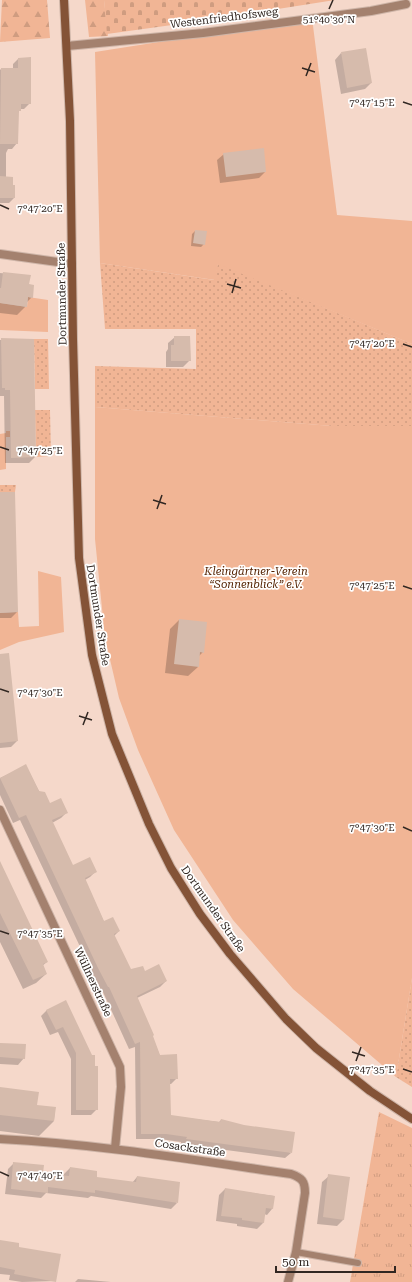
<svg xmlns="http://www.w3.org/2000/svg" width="412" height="1282" font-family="'Roboto Serif',serif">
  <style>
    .grass { fill: url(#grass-dots) }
    .forest { fill: url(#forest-firs) }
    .cemetery { fill: url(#cemetery-stones) }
    .park { fill: url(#park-tufts) }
    .garden { fill: #f1b595 }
    .shadow { fill: #0003 }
    .building { fill: #d6bbac }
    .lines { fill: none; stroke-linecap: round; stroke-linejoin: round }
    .service-casing { stroke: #ceb5a8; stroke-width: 8 }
    .minor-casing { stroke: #ceb5a8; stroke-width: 10 }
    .secondary-casing { stroke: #ceb5a8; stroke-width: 10 }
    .service { stroke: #a4816e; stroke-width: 6 }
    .minor { stroke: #a4816e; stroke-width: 8 }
    .secondary { stroke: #845337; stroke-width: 8 }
    .ticks { fill: none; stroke: #312722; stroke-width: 1.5 }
    .labels { text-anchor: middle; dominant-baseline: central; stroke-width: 3.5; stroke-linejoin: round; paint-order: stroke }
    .street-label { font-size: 11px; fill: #312722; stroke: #fff }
    .park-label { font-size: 11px; font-style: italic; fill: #532100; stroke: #fff }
    .ticks-label { font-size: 10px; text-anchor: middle; fill: #312722; stroke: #fff; stroke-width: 3.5; stroke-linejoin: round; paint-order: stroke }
  </style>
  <defs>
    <pattern id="grass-dots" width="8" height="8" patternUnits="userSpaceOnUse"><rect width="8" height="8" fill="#f1b595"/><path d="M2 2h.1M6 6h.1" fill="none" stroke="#cf9c80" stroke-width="1.8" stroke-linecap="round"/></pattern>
    <pattern id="forest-firs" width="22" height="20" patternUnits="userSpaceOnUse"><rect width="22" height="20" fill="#f1b595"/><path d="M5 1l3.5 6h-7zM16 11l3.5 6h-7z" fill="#cf9c80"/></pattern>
    <pattern id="cemetery-stones" width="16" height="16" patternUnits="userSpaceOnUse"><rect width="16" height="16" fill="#f1b595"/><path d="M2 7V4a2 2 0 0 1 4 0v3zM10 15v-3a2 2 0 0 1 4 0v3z" fill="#cf9c80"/></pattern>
    <pattern id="park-tufts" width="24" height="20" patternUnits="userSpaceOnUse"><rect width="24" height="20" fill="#f1b595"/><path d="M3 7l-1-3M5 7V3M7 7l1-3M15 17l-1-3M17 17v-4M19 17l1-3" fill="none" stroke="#cf9c80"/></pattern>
  </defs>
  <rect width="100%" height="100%" fill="#f5d8ca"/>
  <path class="grass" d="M100,263L214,280L218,263L412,344V426H332L95,407V366L196,369V329H105Z
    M34,339H48L49,389H35Z
    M35,410H50L51,456L36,457Z
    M0,485H16L15,492H0Z
    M412,978V1087L396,1077Z"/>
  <path class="forest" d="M2,0H47L50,38L0,42Z
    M85,0H104L108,36L89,37Z"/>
  <path class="cemetery" d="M104,0H335L201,21L107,34Z"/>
  <path class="park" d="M379,1112L412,1128V1282H350Z"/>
  <path class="garden" d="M312,18L337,215L412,221V344L218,264L215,280L100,263L95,52Z
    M28,297L48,300V332L0,330V303L27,307Z
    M95,407L332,426H412V978L396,1077L293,989L233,920L174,830L138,750L119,698L105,638L95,539Z
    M6,431H10V437H6V469L0,470V434L6,433Z
    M38,571L61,577L64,632L19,642L0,650V613L18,612L19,627L39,626Z"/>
  <path class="shadow" d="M341,53L371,83L365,89L341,94L335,60Z
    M18,59L30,103L24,109H20L18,113L17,143L12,149H8L6,153V178L14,198L9,203H0V70L1,69H13V64Z
    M224,154L265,172L259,178L220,183L217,160Z
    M195,231L204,244L201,247L191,246L192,234Z
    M0,273L29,276L28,285L32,297L26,303V306L17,315L0,313Z
    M175,337L190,360L183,367H166V352L168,349V343Z
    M0,340H33L35,457L29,463H5L4,396H0Z
    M0,493L17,612L11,618H0Z
    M179,620L203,652L199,656L198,667L188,676L165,673L170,629Z
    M0,677L17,741L11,747L0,748Z
    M26,766L39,791L50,805L67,812L61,818L52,823L72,866L96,871L90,877L85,880L104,922L119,931L114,936L130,971L145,972L166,981L160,987L137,998L160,1056L177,1078L171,1084H169L170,1116L219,1122L221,1120L291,1153L285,1158L181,1144V1142L160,1139H136L135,1047L129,1049L103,992H102L93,974L20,820L13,823L0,795V778Z
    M0,863L47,962L42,966L46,974L36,983L23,989L0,942Z
    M66,1002L97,1109L91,1115H71V1059L58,1032L50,1035L41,1016L47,1010Z
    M0,1044L24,1058L18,1065L0,1064Z
    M0,1088L36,1106L55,1108L54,1121L39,1136L0,1131Z
    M14,1163L42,1174L64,1176V1174L70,1168L96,1178L132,1183L137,1177L177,1203L171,1209L91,1196L88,1198L46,1193L41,1198L5,1194L8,1169Z
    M329,1176L349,1178L343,1220L337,1226L317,1224L322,1182Z
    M225,1189L274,1196L272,1209L267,1215L264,1214L263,1223L257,1229L237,1226V1224L216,1221L219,1195Z
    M0,1241L18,1248L55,1281L22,1282L9,1280L10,1275L0,1274Z
    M78,1279L111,1282H75Z"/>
  <path class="building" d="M366,48L372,83L347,88L341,52Z
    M31,57V104H21V111H19L18,144H0L1,68H18V58Z
    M264,148L266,172L226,177L223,153Z
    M0,176L13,177V185H15V198H0Z
    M195,230L207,231L205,245L193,243Z
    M3,272L31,275L29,284L34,285L33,298L28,297L27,307L0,303V288H1Z
    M174,336H190L191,361H171V345H174Z
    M1,338L34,339L36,457L11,458L10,390H5V388H2Z
    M0,492H15L18,612L0,613Z
    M179,619L207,622L204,653L200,652L199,667L174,664Z
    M9,653L18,741L0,743V654Z
    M26,764L39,791L45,792L50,803L61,798L68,813L52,820L73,865L90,857L97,872L85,878L104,921L113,917L120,931L114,934L131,969L143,966L145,971L159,964L167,981L137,996L154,1035L153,1036L160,1055L177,1054L178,1079H170L171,1115L220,1122L221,1119L244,1125L295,1132L292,1153L186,1139L187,1137L166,1134H141L140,1042L135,1044L109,987H108L98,968L26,815L19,818L0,778Z
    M0,861L48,962L43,964L47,974L33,980L0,913Z
    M66,1000L92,1055H95V1066H98V1110H76V1053L63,1027L56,1030L46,1010Z
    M0,1043L26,1044L25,1059L0,1057Z
    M0,1087L39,1092L37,1105L56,1107L54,1121L0,1115Z
    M13,1162L44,1165L43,1173L69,1176L70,1167L97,1171V1177L136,1182L137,1176L180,1182L178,1203L95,1190V1193L48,1187V1193L11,1189Z
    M328,1174L350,1177L344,1220L323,1217Z
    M225,1188L275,1196L273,1209L266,1208L264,1223L242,1220V1218L221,1216Z
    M0,1240L19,1243V1247L61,1254L56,1282L14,1274L15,1270L0,1267Z"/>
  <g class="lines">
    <g class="service-casing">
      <path id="service" d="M296,1252L358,1263"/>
    </g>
    <g class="minor-casing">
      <path id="minor" d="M67,46L203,33L371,11L406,4
        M0,254L72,264
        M0,810L120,1067L121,1087L115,1149
        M0,1139C98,1144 194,1160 291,1174C302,1178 305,1181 305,1193L296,1252L288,1282"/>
    </g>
    <g class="secondary-casing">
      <path id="secondary" d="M64,0L70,121L73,339L79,558L92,655L112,734L149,824L171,868L200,914L230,954L286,1019L316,1048L370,1091L412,1119"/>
    </g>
    <use href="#service" class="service"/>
    <use href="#minor" class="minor"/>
    <use href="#secondary" class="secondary"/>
  </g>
  <path class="ticks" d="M329,9L333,0M302,68L315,72M306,76L311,63M403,102L412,105M0,205L9,209M227,284L241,288M232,293L236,279M403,344L412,347M0,447L9,450M153,500L166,504M157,509L162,495M403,586L412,589M0,689L9,692M79,716L92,720M83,725L88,712M403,827L412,831M0,931L9,934M352,1052L365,1056M356,1061L361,1047M403,1069L412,1072M0,1172L9,1176"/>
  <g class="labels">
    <g class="street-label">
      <text transform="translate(224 18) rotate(-7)">Westenfriedhofsweg</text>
      <text transform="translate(62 294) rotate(-91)">Dortmunder Straße</text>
      <text transform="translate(98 615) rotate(81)">Dortmunder Straße</text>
      <text transform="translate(213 909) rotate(55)">Dortmunder Straße</text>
      <text transform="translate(93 982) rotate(65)">Wüllnerstraße</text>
      <text transform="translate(190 1148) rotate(8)">Cosackstraße</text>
    </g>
    <g class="park-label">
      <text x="256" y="571">Kleingärtner-Verein<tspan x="256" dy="13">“Sonnenblick” e.V.</tspan></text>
    </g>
  </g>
  <g class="ticks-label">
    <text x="329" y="23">51°40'30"N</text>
    <text x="372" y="106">7°47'15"E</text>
    <text x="40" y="212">7°47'20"E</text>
    <text x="372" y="347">7°47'20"E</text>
    <text x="40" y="454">7°47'25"E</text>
    <text x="372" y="589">7°47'25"E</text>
    <text x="40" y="696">7°47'30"E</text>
    <text x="372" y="831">7°47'30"E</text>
    <text x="40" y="937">7°47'35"E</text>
    <text x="372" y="1073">7°47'35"E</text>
    <text x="40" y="1179">7°47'40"E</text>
  </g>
  <path d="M276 1266v6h119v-6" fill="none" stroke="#312722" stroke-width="2"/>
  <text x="282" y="1266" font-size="12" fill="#312722" stroke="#ffffff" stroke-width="3" paint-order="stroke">50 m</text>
</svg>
